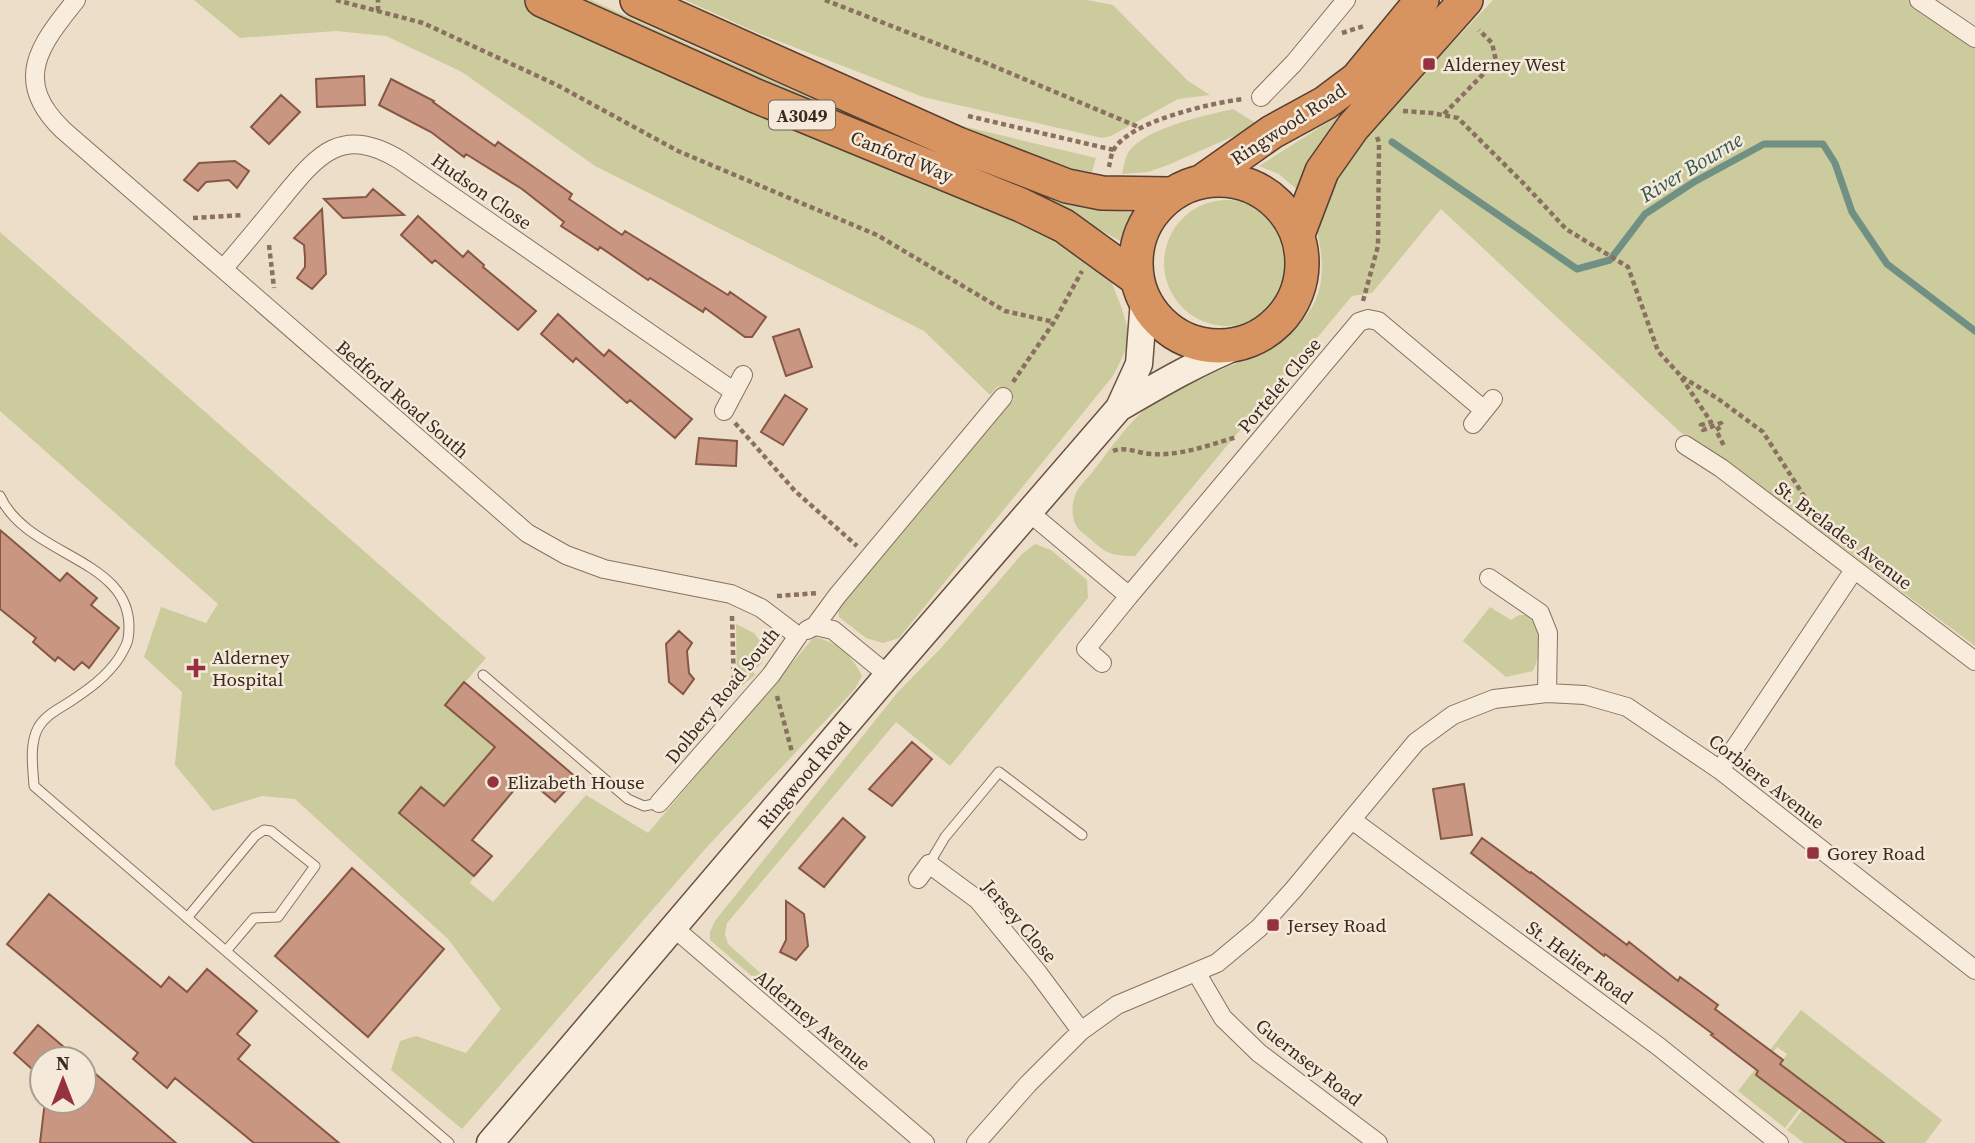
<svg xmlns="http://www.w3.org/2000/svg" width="1975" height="1143" font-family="'Source Serif 4',serif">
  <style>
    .green { fill: #cbcb9d }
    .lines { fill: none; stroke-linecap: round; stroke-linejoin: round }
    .stream { stroke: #719084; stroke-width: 7 }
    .building { fill: #c99781; stroke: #875745; stroke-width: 2 }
    .lane-casing { stroke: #89705f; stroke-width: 11 }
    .street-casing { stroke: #89705f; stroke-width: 20 }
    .secondary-casing { stroke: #6b5142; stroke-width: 29 }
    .highway-casing { stroke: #573f32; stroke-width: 36 }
    .path { stroke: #89705f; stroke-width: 4.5; stroke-dasharray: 5 3.5; stroke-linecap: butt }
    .lane { stroke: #f8eddd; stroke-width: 9 }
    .street { stroke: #f8eddd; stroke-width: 18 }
    .secondary { stroke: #f8eddd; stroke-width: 26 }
    .highway { stroke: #d79460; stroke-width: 33 }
    .poi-dot { fill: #96313e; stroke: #f5e9d9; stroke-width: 2.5 }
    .labels { text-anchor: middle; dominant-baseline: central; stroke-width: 5; stroke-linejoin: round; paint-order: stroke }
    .shield { fill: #f5e9d9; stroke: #726358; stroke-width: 2 }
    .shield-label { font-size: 18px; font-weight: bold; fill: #3a2a21 }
    .poi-label { font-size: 19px; fill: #3a2a21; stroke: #f5e9d9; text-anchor: start }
    .street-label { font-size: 19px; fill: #3a2a21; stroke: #f5e9d9 }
    .water-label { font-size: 21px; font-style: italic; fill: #315952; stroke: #f5e9d9 }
  </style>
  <rect width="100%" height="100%" fill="#eddeca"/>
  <path class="green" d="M194,0H524L756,96L999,213L1104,268C1112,280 1127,319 1128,333C1129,347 1119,364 1113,376L899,638L883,643L866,638L839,617L838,609L1014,399L998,386L990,395L924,331L595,166L462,72L386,36L336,31L240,38Z
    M567,0H591L712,55L954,155L1093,207L1136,213L1122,242L1066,211Z
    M685,0H1087L1113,5L1188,81L1210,95L1178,99L1111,136L1102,138L923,97L760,34Z
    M1493,0H1919L1975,38V646L1838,544L1679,431L1441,209L1372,293L1352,296L1135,556C1106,556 1106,552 1084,534C1072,526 1070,509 1075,496C1077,488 1086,480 1091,474C1112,447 1133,414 1163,396C1209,369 1284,356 1312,307C1326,283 1323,253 1316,229L1335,184L1364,136Z
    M1233,109L1259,125L1168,165L1148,172L1122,174C1124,167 1125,158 1128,153C1143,128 1207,115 1233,109Z
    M1347,110L1303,195L1279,174L1259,166Z
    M937,120L1096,158L1092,172L1064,168Z
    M1164 263a63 63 0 1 1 126 0a63 63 0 1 1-126 0Z
    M0,232L486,658L445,705L495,747L444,806L421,787L399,813L474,876L470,883L493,902L586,795L648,833L814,637C837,642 852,655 862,676L854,690L707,847L462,1129L391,1070L400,1041L416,1036L466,1053L501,1009L448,939L295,799L262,796L213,811L175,765L182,692L144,657L161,607L206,623L218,604L0,411Z
    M1035,544L1051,550L1087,580L1088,598L950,766L896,722L727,923L725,934L728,944L767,979L762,985L710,940V932L715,921L897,693L941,648L1022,554Z
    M1490,607L1511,620L1519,615H1528C1541,630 1542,653 1533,671L1506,677L1463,641Z
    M736,624L754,633L766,649L762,663L753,671L755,675L737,690Z
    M1801,1010L1942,1120L1925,1143H1884L1861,1126L1848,1143H1804L1787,1130L1802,1110L1843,1140L1857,1123L1780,1064L1787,1054L1777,1047L1756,1075L1800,1108L1785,1128L1738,1091Z"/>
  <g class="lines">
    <path class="stream" d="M1392,142L1577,269L1610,260L1645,214L1694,182L1764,144H1823L1835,163L1852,212L1887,264L1975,331"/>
  </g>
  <path class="building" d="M364,76L365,105L317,107L316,79Z
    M391,79L434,101L433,102L495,146L498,142L572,194L569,199L622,235L625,231L728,295L730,292L766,317L752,337H745L705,308L703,312L650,278L648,280L600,247L598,250L561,226L564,222L522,189L466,154L464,157L431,132L379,105Z
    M281,95L300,112L269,144L251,127Z
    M235,161L249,171L237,188L229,180L206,182L198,191L184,180L199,163Z
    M373,189L404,215L343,218L324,199L366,197Z
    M322,209L326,274L312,289L297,278L305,267V257L304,245L294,238Z
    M418,216L463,257L468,251L484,265L483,267L536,311L518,330L435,260L432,263L401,235Z
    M558,314L604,356L609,350L692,419L675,438L630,400L627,403L576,358L573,362L541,334Z
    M799,329L812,367L786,376L773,337Z
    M785,395L807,409L783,445L761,432Z
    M699,438L737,441L736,466L696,464Z
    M0,530L60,581L67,573L97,598L91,605L119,628L89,668L82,662L74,670L58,657L55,661L33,642L36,638L0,609Z
    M679,631L692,643L687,651L689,673L694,679L683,694L669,682L666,644Z
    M464,682L577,778L555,802L525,777L472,840L492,856L474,876L399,813L421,787L444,806L495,747L445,705Z
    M912,742L932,759L892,806L869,789Z
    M1464,784L1472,835L1441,839L1433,789Z
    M843,818L865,837L824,887L799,868Z
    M1482,838L1530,873L1531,872L1627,945L1629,942L1678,981L1680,977L1718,1005L1715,1009L1783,1060L1780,1064L1884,1143H1847L1756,1075L1758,1071L1711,1035L1713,1034L1605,954L1604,956L1471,853Z
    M352,868L444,949L368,1037L275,956Z
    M49,894L161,987L169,977L187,992L207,969L257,1011L237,1034L250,1045L238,1059L339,1143H254L175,1078L167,1088L133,1059L138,1053L7,944Z
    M786,901L804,914L808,946L796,960L780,952L786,940Z
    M38,1025L78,1059H42V1078L14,1053Z
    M84,1064L112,1088L176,1143H40L45,1101H84Z"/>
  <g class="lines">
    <g class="lane-casing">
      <path id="lane" d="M0,496C28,559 141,558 128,639C127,645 122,653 119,658C106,677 89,689 71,701C59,709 45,715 38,728C29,745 33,768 34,786L449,1143
        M483,675L628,799L644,806L659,803
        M929,864L945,837L999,772L1082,835
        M187,918L255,836L264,830L271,831L315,866L278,917L254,918L226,951"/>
    </g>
    <g class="street-casing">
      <path id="street" d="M76,0C39,46 12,81 63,130L527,533L566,555L604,569L731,594L761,608L798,636
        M1919,0L1975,38
        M1261,97L1294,63L1346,0
        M223,269C242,247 261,224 279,202C316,157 340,123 400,160L733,391
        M724,411L743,375
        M1473,424L1493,399
        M1685,445L1721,468L1975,661
        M1030,513L1129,596L1359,322L1368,319L1378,321L1484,410
        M1489,578L1540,613L1548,633L1547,693
        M815,626L837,596L1003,397
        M807,630L815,626L833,630L888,675
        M1102,663L1086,649L1129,596
        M1720,770L1854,570
        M659,803L771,675L798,636
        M1352,820L1658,1046L1779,1143
        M918,879L929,864L978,900L1038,973L1081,1031
        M674,928L925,1143
        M1196,972L1223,1018L1259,1053L1378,1143
        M976,1143L1028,1084L1081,1031L1117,1005L1217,963L1259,928L1294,889L1416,742L1453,715L1494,699L1547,693L1585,695L1627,707L1720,770L1975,970"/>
    </g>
    <g class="secondary-casing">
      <path id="secondary" d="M1119,408C1160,384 1201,360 1245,343
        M490,1143L888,675L1119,408L1139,364L1144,300"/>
    </g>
    <g class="highway-casing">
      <path id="highway" d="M542,0L756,96L1021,205L1064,226L1137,279
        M637,0L958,144L1067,186L1102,193L1170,194
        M1136 263a83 83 0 1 1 166 0a83 83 0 1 1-166 0Z
        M1204,180L1272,132L1325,103L1357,79L1422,0
        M1298,234L1322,171L1353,127L1466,0"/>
    </g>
    <path class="path" d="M336,0L423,23L557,85L678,151L877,235L1005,311L1054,322
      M825,0L986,63L1141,128
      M378,11V0
      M1342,33L1364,26
      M1403,111L1432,113L1458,118L1526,186L1566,229L1628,267L1658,351L1679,374L1711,422L1701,425L1703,430L1721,423L1722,426L1716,430L1725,448
      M1444,114L1496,61L1492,43L1479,30
      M968,116L1114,150
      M1109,167C1110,162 1111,155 1113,151C1128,121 1212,103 1243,99
      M193,218L243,215
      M269,245L274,288
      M1363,301L1378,246L1379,142L1377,137
      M1267,340C1300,315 1313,298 1312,255
      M1682,377L1717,398L1763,432L1809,504V511
      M1013,382L1054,322L1082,271
      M735,423L795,491L857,546
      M1113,451C1126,446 1137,453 1151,454C1182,456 1208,445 1237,437
      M777,596L818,593
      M732,616L734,687
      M777,696L792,752"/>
    <use href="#lane" class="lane"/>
    <use href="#street" class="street"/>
    <use href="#secondary" class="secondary"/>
    <use href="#highway" class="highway"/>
  </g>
  <g class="poi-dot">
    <rect x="1422" y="57" width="14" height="14" rx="3.5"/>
    <path d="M192.5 657.5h7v7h7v7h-7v7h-7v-7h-7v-7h7z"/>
    <circle cx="493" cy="782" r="7"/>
    <rect x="1806" y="846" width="14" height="14" rx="3.5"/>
    <rect x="1266" y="918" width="14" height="14" rx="3.5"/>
  </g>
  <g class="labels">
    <rect class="shield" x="769" y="100.5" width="66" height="29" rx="5"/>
    <g class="shield-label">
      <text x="802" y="115">A3049</text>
    </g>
    <g class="poi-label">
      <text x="1443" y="64">Alderney West</text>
      <text x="212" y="657">Alderney<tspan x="212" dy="22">Hospital</tspan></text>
      <text x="507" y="782">Elizabeth House</text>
      <text x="1827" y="853">Gorey Road</text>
      <text x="1287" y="925">Jersey Road</text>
    </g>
    <g class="street-label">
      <text transform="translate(1288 124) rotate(-33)">Ringwood Road</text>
      <text transform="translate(902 156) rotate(22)">Canford Way</text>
      <text transform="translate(482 191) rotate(35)">Hudson Close</text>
      <text transform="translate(1279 385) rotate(-50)">Portelet Close</text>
      <text transform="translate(403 399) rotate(41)">Bedford Road South</text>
      <text transform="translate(1844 535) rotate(37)">St. Brelades Avenue</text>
      <text transform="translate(722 695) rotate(-51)">Dolbery Road South</text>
      <text transform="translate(804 775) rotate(-50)">Ringwood Road</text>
      <text transform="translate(1767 781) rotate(38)">Corbiere Avenue</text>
      <text transform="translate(1020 921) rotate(49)">Jersey Close</text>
      <text transform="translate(1580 962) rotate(36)">St. Helier Road</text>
      <text transform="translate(813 1020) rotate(40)">Alderney Avenue</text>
      <text transform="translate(1309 1062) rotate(38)">Guernsey Road</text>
    </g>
    <g class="water-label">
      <text transform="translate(1691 167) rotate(-31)">River Bourne</text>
    </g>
  </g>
  <g transform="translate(63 1080)"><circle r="33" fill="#f5e9d9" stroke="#aa9d8f" stroke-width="2"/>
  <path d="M0-5L12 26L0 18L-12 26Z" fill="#96313e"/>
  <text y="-10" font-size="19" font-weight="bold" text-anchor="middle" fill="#3a2a21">N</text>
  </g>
</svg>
